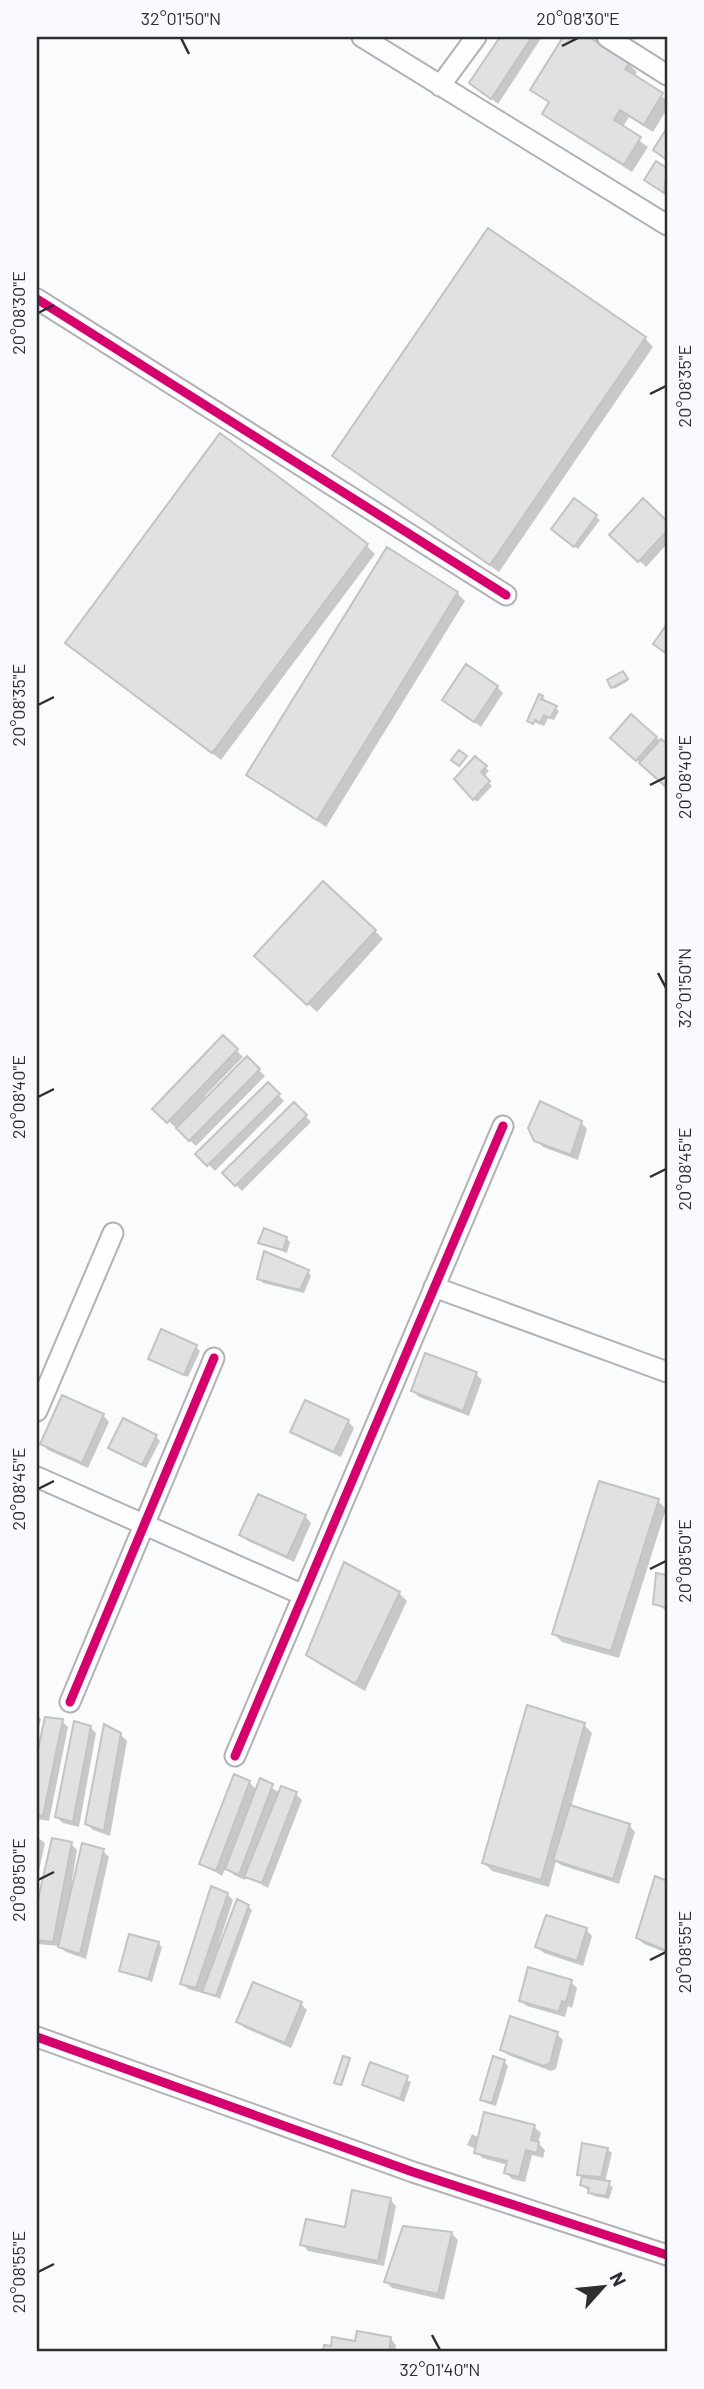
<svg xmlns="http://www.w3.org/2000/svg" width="704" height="2389" font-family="Barlow,sans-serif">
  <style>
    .shadow { fill: #0003 }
    .building { fill: #e1e1e3; stroke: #c3c3c4; stroke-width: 2 }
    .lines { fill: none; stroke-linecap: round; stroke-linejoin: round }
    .minor-casing { stroke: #b2b2b4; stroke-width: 23 }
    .minor { stroke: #fefeff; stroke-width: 19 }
    .cycleway-casing { stroke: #f8fafe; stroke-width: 13 }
    .cycleway { stroke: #d6006c; stroke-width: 9 }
    .ticks { fill: none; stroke: #2d2e30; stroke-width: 2.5 }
    .neatline { fill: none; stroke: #2d2e30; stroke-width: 2.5 }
    .ticks-label { font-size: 18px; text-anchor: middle; fill: #2d2e30 }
  </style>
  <rect width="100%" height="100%" fill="#f9fbfd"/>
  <path class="shadow" d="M502,37H542L498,104L471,83Z
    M565,37H586L629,64L637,72L634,77L667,100V109L653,132L629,117L622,128L648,147L632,172L553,122L544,113L550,104L532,90Z
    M656,163L667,170V194L650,184Z
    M645,338L653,347L499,572L334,455Z
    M575,500L600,520L578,549L557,533Z
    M644,501L667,523V544L646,567L612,535Z
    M366,545L375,554L221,760L67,642Z
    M457,593L465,601L326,827L248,775Z
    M625,675L628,681L614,689L609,681Z
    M497,687L503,693L481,727L444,700Z
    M542,697L559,711L554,720L548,718L544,726L529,720Z
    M632,716L667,747V786L612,738Z
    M476,758L489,771L483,777L492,786L477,802L457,779Z
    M375,931L383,939L317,1012L265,964Z
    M223,1037L243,1057L205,1096L208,1098L247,1058L265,1076L196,1146L155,1109Z
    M268,1084L284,1101L215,1171L198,1154Z
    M294,1104L311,1122L242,1191L224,1173Z
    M581,1122L587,1129L578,1160L543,1147L536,1140Z
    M286,1238L290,1242L287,1253L260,1243Z
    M308,1272L311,1276L304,1293L263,1283L259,1279Z
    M196,1347L200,1351L188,1377L150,1358Z
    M476,1374L482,1380L469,1416L419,1397L413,1391Z
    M103,1415L109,1422L88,1468L48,1450L42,1444Z
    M348,1421L354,1428L341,1457L298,1437L292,1431Z
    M156,1437L160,1441L146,1468L110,1448Z
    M658,1501L666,1509L619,1658L562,1642L554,1634Z
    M305,1516L311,1523L294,1562L248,1541L241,1535Z
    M657,1575L667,1577V1611L655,1603Z
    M399,1593L407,1601L365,1691L317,1663L308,1655Z
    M37,1715L41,1719L37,1735Z
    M46,1719L62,1721L68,1727L49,1821L37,1819V1763Z
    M584,1725L592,1733L571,1807L629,1825L635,1832L619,1884L561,1865L556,1861L549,1887L492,1871L484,1863Z
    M90,1727L96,1733L79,1827L63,1823L57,1817Z
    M120,1734L127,1741L110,1836L93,1830L87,1824Z
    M261,1781L280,1793L296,1794L302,1800L268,1888L246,1876L245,1880L234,1875L226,1867L222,1876L201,1863L249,1782L257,1790Z
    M37,1837L45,1843L37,1880Z
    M53,1840L71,1844L77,1850L72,1880L75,1881L103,1851L109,1857L86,1959L66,1952L59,1946L37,1944V1911Z
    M656,1879L667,1883V1953L644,1944L638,1938Z
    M227,1894L233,1900L219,1943L222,1944L248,1906L252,1910L220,1999L203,1990L202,1993L188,1989L182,1983Z
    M586,1929L592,1936L583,1966L544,1953L537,1947Z
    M158,1943L162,1947L152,1982L121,1970Z
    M571,1982L577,1988L572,2008L568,2006L565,2017L527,2006L520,2000Z
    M301,2004L307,2010L291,2048L245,2028L238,2022Z
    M557,2034L563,2040L556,2069L551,2071L508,2055L502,2049Z
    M349,2060L350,2061L342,2086L338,2084Z
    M504,2062L508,2066L496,2106L486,2103L482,2099Z
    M371,2065L411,2082L404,2102L364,2085Z
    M534,2127L541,2133L538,2143L545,2150L543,2158L532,2155L525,2182L512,2179L506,2173L508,2165L482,2158L476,2149L467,2145L472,2134L479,2138Z
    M608,2150L612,2153L605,2182L613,2187L609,2199L594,2196L582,2185L583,2179L579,2175Z
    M390,2199L396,2206L384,2266L308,2251L302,2244L346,2229Z
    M451,2233L458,2240L444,2300L392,2288L386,2282Z
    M390,2338L396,2345L395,2352H324L325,2347Z"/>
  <path class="building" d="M500,37H532L491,99L469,83Z
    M563,37H589L630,63L625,69L663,93L644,125L620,110L614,120L641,137L624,165L542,114L549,102L530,90Z
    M665,131L667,132V160L653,150Z
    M656,161L667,168L664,193L644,180Z
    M488,228L646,337L490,565L332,456Z
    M220,433L368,544L212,753L65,643Z
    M574,498L597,515L574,547L551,529Z
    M643,498L667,521V531L638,562L609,535Z
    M387,547L458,592L317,820L246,775Z
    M667,624V654L653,644Z
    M466,664L498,686L474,722L442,700Z
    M623,671L628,679L611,688L607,680Z
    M539,694L543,696L541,699L557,706L550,718L544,715L540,723L535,720L533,724L527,721Z
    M631,714L657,737L636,761L610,738Z
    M661,739L667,744L666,787L639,763Z
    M459,750L467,756L459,766L451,760Z
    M475,756L487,766L481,772L490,781L473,800L454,779Z
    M323,881L376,930L307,1005L254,956Z
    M223,1035L238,1049L167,1123L152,1109Z
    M247,1056L260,1069L189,1141L176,1128Z
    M268,1082L280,1094L207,1166L195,1154Z
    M540,1101L582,1121L571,1155L534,1141L528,1128Z
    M294,1102L307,1115L235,1186L222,1173Z
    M264,1228L287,1237L283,1250L258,1243Z
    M264,1251L309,1270L300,1290L257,1279Z
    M161,1329L197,1345L184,1375L148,1359Z
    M425,1353L477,1372L463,1411L411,1391Z
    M62,1395L104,1414L82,1463L40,1444Z
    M305,1400L349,1420L334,1452L290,1432Z
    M123,1418L157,1435L142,1465L108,1448Z
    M599,1481L659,1499L611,1651L552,1634Z
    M258,1494L306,1515L287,1557L239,1535Z
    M344,1562L400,1592L356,1684L306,1655Z
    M656,1573L667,1575V1608L653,1604Z
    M527,1705L585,1723L541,1880L482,1863Z
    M45,1717L63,1719L43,1816L37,1815V1754Z
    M74,1721L91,1726L73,1822L55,1817Z
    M104,1724L121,1733L104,1831L85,1824Z
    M234,1774L250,1781L216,1871L199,1864Z
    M260,1778L273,1784L239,1875L225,1869Z
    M281,1786L297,1792L262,1883L244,1877Z
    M570,1805L630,1824L613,1879L553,1860Z
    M52,1838L72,1842L53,1942L37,1940V1904Z
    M82,1843L104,1849L80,1954L58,1947Z
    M655,1876L667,1881V1951L636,1938Z
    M211,1886L228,1893L196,1988L180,1984Z
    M237,1899L249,1905L216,1996L202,1992Z
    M546,1915L587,1928L577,1961L535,1947Z
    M129,1934L159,1942L148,1979L119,1971Z
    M528,1967L572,1980L566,2003L562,2001L559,2012L519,2001Z
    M253,1982L302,2002L285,2043L236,2022Z
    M510,2016L558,2032L550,2063L544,2066L500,2050Z
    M343,2056L350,2058L341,2085L334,2083Z
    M493,2056L505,2060L492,2103L480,2100Z
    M370,2062L408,2076L400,2099L362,2085Z
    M484,2112L535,2125L531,2140L539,2142L537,2153L526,2150L519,2177L504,2173L507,2161L474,2153Z
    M582,2143L608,2148L601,2177L577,2175Z
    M582,2177L610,2181L606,2196L588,2193L589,2188L580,2185Z
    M352,2190L391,2198L378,2261L300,2245L306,2219L345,2227Z
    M403,2226L452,2232L438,2294L384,2282Z
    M357,2331L391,2337L389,2352H323L324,2345L331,2346L332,2337L355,2341Z"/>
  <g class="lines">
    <g class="minor-casing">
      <path id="minor" d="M362,37L667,225
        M607,37L667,75
        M440,86L476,37
        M37,299L506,595
        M434,1287L667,1372
        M37,1411L113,1233
        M37,1477L301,1594
        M70,1702L214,1358
        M235,1756L503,1126
        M37,2037L413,2172L667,2255"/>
    </g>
    <use href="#minor" class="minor"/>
    <g class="cycleway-casing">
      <path id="cycleway" d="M37,299L506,595
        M70,1702L214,1358
        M235,1756L503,1126
        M37,2037L413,2172L667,2255"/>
    </g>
    <use href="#cycleway" class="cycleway"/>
  </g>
  <path class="ticks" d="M181,38L189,54M562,46L578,38M38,313L54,305M650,394L666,386M38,705L54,697M650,785L666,777M658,973L666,988M38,1097L54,1089M650,1177L666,1169M38,1489L54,1481M650,1569L666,1561M38,1880L54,1872M650,1960L666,1952M38,2272L54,2264M432,2335L440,2350"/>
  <rect width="704" height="2389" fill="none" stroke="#f8fafe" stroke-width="77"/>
  <g transform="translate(603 2287) rotate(63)" stroke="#f8fafe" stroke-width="5" paint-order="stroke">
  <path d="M0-5L12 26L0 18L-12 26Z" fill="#2d2e30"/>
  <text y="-10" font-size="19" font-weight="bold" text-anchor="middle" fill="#2d2e30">N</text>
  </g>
  <rect x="38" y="38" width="628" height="2312" class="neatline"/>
  <g class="ticks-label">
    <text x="181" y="25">32°01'50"N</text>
    <text x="578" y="25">20°08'30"E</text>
    <text transform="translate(19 313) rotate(-90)" y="6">20°08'30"E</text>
    <text transform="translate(685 386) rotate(-90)" y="6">20°08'35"E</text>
    <text transform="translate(19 705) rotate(-90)" y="6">20°08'35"E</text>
    <text transform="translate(685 777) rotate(-90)" y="6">20°08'40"E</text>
    <text transform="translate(685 988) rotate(-90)" y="6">32°01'50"N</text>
    <text transform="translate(19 1097) rotate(-90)" y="6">20°08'40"E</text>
    <text transform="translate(685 1169) rotate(-90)" y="6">20°08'45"E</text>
    <text transform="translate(19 1489) rotate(-90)" y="6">20°08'45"E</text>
    <text transform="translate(685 1561) rotate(-90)" y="6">20°08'50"E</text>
    <text transform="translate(19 1880) rotate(-90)" y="6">20°08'50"E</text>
    <text transform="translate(685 1952) rotate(-90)" y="6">20°08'55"E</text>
    <text transform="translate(19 2272) rotate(-90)" y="6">20°08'55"E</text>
    <text x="440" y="2376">32°01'40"N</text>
  </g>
</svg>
